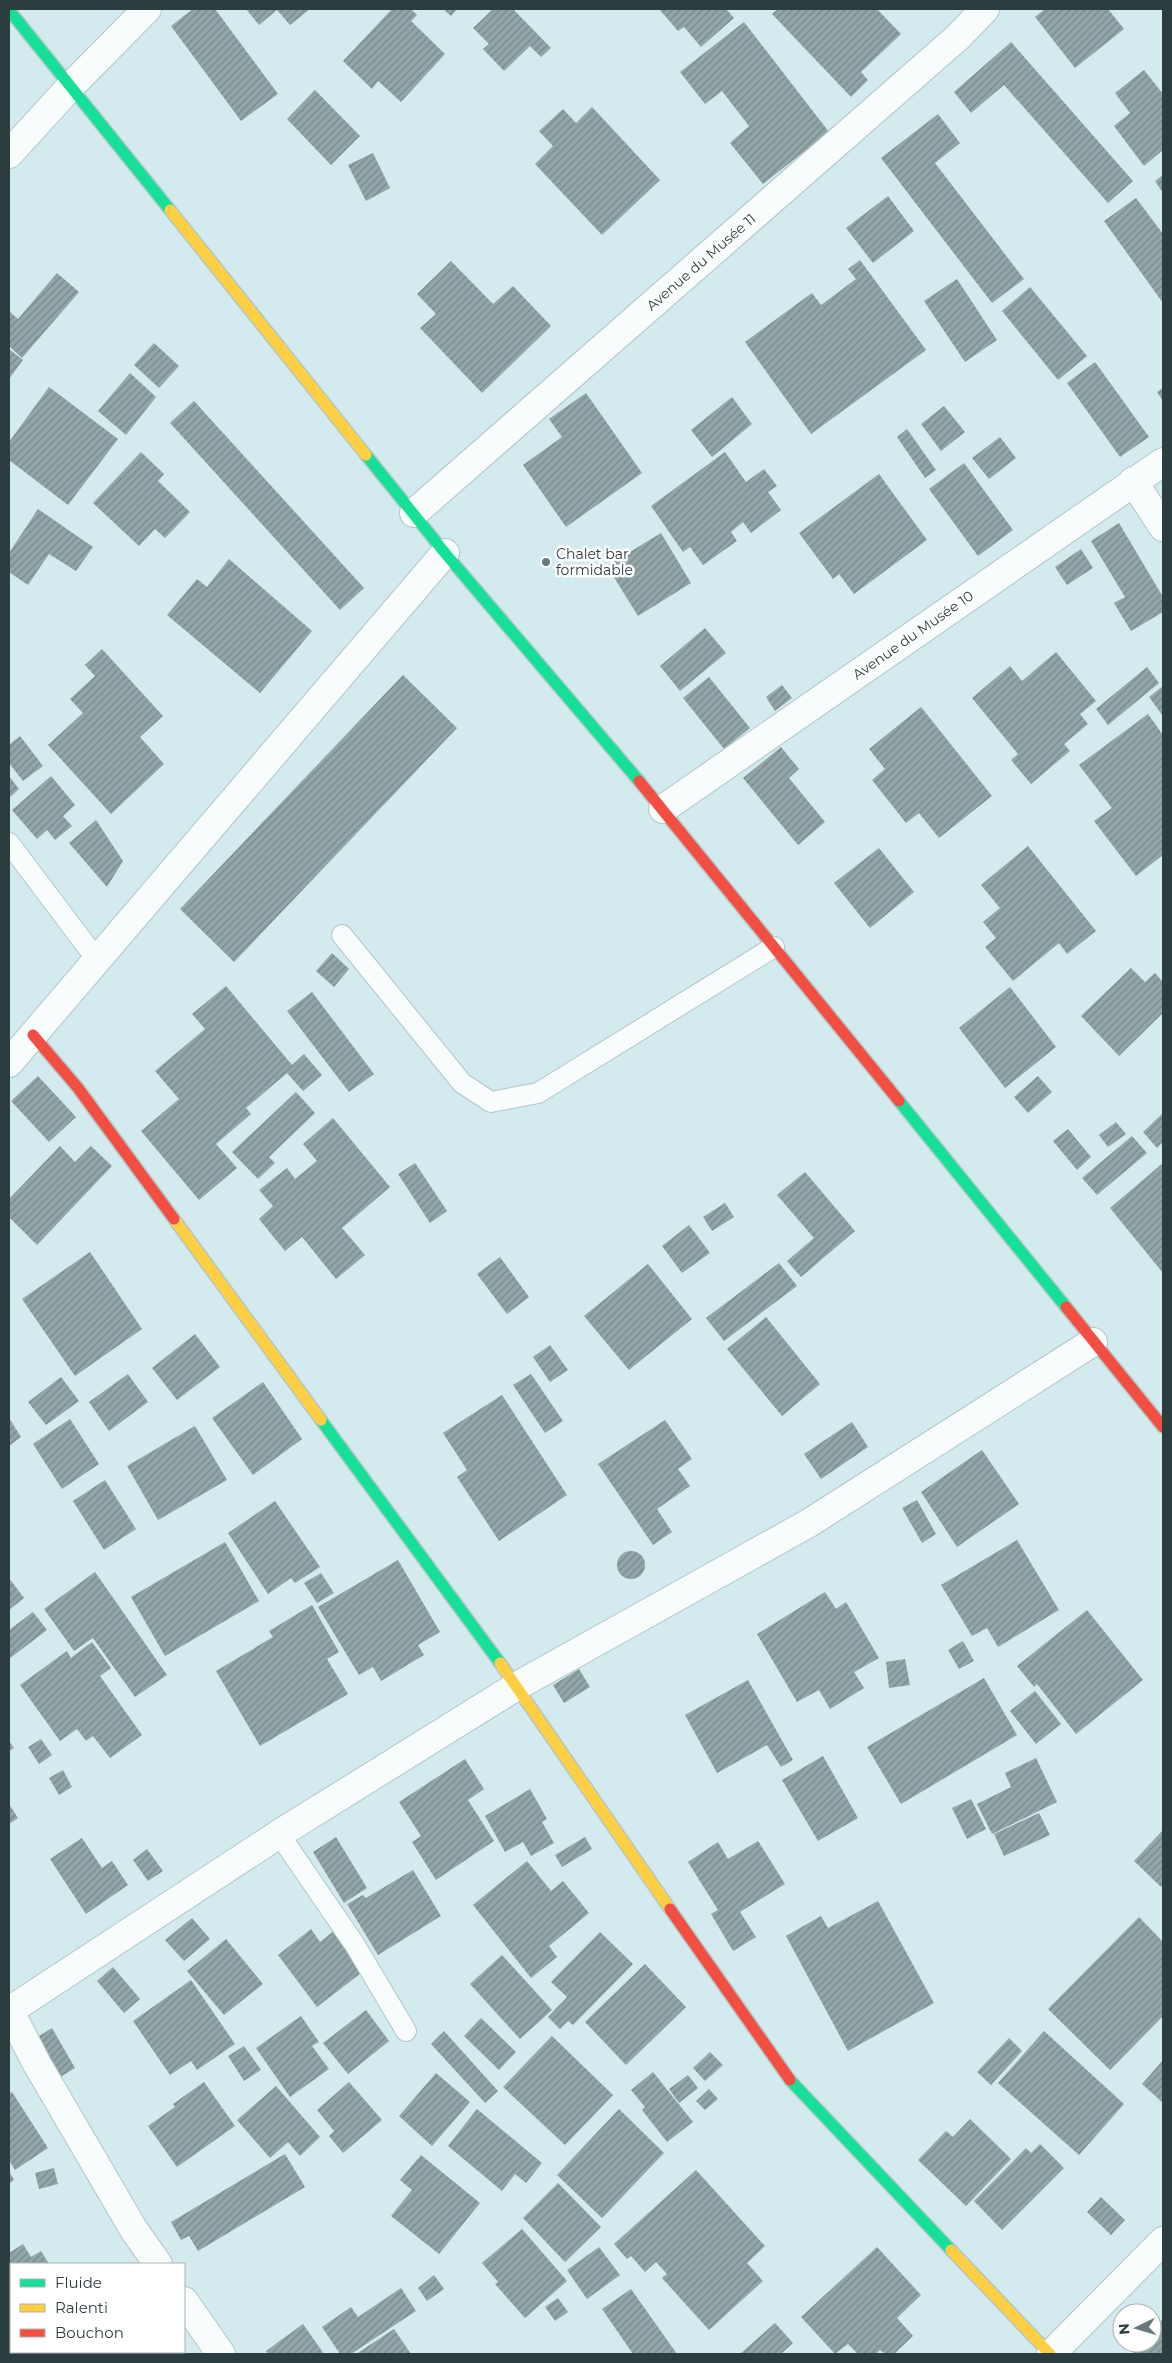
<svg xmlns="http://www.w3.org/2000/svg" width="1172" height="2363" font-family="Montserrat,sans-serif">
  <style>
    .building { fill: url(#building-hatch) }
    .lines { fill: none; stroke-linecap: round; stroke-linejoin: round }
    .lane-casing { stroke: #b2c6c8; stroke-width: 22 }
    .street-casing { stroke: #b2c6c8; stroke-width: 30 }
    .fast-casing { stroke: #b2c6c8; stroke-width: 14 }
    .slow-casing { stroke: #b2c6c8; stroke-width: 14 }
    .jam-casing { stroke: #b2c6c8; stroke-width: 14 }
    .lane { stroke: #f8fcfc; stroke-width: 20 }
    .street { stroke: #f8fcfc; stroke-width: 28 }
    .fast { stroke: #16e098; stroke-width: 11 }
    .slow { stroke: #ffcf43; stroke-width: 11 }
    .jam { stroke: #f24e42; stroke-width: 11 }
    .poi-dot { fill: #667a7d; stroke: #fff; stroke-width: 2 }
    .labels { text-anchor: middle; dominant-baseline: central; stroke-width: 5; stroke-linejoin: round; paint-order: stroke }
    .street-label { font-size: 14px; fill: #2c3d40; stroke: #fff }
    .poi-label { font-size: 14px; fill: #2c3d40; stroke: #fff; text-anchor: start }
  </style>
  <defs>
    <pattern id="building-hatch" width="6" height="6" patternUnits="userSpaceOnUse" patternTransform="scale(1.25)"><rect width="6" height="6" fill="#92a5a7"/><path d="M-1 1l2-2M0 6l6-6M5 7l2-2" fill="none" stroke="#778889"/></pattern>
  </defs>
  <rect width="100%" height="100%" fill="#d3ebee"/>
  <path class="building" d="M193,9H215L278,94L241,121L171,26Z
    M246,9H310L290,25L277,10L259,25Z
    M392,9H411L417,15L411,21L445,54L401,102L378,81L372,89L343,61Z
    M443,9H457L451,16Z
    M493,9H513L551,48L541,57L530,46L504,71L483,49L489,44L473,28Z
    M659,9H726L734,18L701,47L684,27L678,31Z
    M778,9H877L901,34L861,72L868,80L851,97L772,14Z
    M1045,9H1108L1124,29L1075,68L1035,17Z
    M744,22L829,132L763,184L730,143L749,126L722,91L705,104L680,72Z
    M1011,42L1133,181L1108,203L1004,85L971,113L954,92Z
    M1144,70L1163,94V150L1144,166L1114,126L1130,113L1115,93Z
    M315,90L360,136L331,165L287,119Z
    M592,107L660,180L602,235L535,164L553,146L539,131L563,109L576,123Z
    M938,114L960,143L935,163L1024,279L992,303L881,158Z
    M373,153L390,188L366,201L348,165Z
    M1163,175V193L1155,181Z
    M888,196L914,231L873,263L846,228Z
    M1136,198L1163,234V303L1104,221Z
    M860,260L926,350L811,434L745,342L812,293L821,305L856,279L848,269Z
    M451,261L493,304L513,286L551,326L482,393L420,328L436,314L417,294Z
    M57,273L79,292L22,358L9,346V311L18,319Z
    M957,279L997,340L965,362L924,301Z
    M1030,287L1087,356L1058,380L1002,311Z
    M154,343L179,366L159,388L134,365Z
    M9,349L23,360L9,379Z
    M1095,362L1149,437L1120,457L1067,383Z
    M130,373L156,397L126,435L98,411Z
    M49,387L118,439L68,505L9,460V442Z
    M1163,388V401L1157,392Z
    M586,393L642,473L566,527L523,465L562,437L549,419Z
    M732,397L752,424L712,457L691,430Z
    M194,401L364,588L340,610L170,423Z
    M944,406L965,432L941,451L921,424Z
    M907,429L936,470L925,478L897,437Z
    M1000,437L1016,458L989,479L972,458Z
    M141,452L164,474L158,481L190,512L165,538L155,529L139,546L93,503Z
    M725,452L746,482L764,469L777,486L768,492L781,510L751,533L743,522L731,532L737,541L703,565L690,547L683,552L651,506Z
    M964,463L1013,530L978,556L929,489Z
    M879,474L927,540L854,594L839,574L833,579L799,533Z
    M38,509L93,547L76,571L49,554L28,585L9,572V553Z
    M1119,523L1163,597V612L1131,631L1114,603L1125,597L1091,541Z
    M661,533L691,583L638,616L607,566Z
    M1081,549L1093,568L1067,585L1055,567Z
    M229,559L312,631L260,693L167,615L197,579L207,587Z
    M705,628L726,653L680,691L660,666Z
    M102,649L163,716L140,737L164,764L111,814L48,745L83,713L70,699L95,676L85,665Z
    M1056,652L1096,701L1080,714L1088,724L1064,744L1070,751L1031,784L1011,760L1018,754L972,698L1010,666L1022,681Z
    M1147,667L1159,683L1108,725L1096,709Z
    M403,675L457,728L234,962L180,909Z
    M709,677L750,728L724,749L683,698Z
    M782,685L792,698L775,711L766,697Z
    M1163,686V716L1149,697Z
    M921,707L992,796L939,838L919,813L906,823L872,780L885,769L869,749Z
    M1148,714L1163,735V855L1136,876L1094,821L1112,808L1079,765Z
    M20,736L43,766L23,781L9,763V745Z
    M781,747L799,769L789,778L825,822L798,845L743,778Z
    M9,776L19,789L9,798Z
    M51,776L75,805L63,816L72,826L55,840L47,830L37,839L12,810Z
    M96,820L123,861L107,887L69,843Z
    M1028,846L1096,931L1067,954L1059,943L1013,981L985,947L996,938L983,922L1000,908L981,885Z
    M879,848L914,892L870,928L834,883Z
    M332,953L349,969L334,987L316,971Z
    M1131,968L1145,982L1155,973L1163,982V1013L1119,1056L1081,1016Z
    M226,986L292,1065L304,1054L322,1075L303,1091L287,1073L246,1108L251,1114L216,1144L237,1168L199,1200L141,1131L179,1099L155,1071L205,1029L192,1014Z
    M1010,987L1056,1047L1005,1088L959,1028Z
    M312,992L374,1074L349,1092L287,1011Z
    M38,1076L76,1117L49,1142L11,1101Z
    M1038,1076L1052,1092L1028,1113L1014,1097Z
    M296,1092L315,1113L269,1157L275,1163L258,1179L232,1152Z
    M1163,1113V1142L1157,1148L1143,1132Z
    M333,1118L390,1187L342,1228L365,1255L336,1279L302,1237L285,1251L259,1219L273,1206L259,1190L287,1168L295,1179L317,1161L303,1144Z
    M1116,1122L1126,1134L1108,1147L1099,1135Z
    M1068,1129L1091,1157L1077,1170L1053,1141Z
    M1132,1136L1147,1153L1097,1195L1082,1178Z
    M60,1146L75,1162L91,1146L112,1166L37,1245L9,1217V1199Z
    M415,1163L447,1211L430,1223L398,1174Z
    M1163,1163V1273L1110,1208Z
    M805,1172L855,1231L801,1277L787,1261L814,1238L777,1195Z
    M725,1203L734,1217L712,1231L703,1217Z
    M689,1225L710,1253L682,1273L662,1246Z
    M90,1252L142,1329L75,1376L22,1299Z
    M500,1257L529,1297L507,1314L477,1274Z
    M779,1263L797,1286L724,1341L706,1318Z
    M648,1264L692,1319L629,1370L584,1316Z
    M766,1317L820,1384L782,1416L727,1349Z
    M195,1334L220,1367L177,1400L152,1368Z
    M550,1345L568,1370L550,1382L533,1357Z
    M128,1374L148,1402L109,1431L89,1402Z
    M531,1374L563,1421L545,1433L513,1385Z
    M61,1377L79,1401L46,1425L28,1402Z
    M263,1382L302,1439L253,1475L212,1418Z
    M502,1395L567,1495L499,1541L457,1477L467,1470L443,1433Z
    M9,1418L21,1437L9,1446Z
    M70,1419L99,1464L62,1489L33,1444Z
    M665,1420L692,1459L678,1469L690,1486L657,1509L672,1532L653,1545L598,1464Z
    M852,1422L868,1447L821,1479L804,1454Z
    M195,1426L227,1480L158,1520L127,1466Z
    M982,1450L1019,1504L957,1547L921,1492Z
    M105,1480L136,1529L104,1550L73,1501Z
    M917,1500L936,1534L922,1543L902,1508Z
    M275,1501L320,1567L295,1583L291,1578L268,1594L228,1533Z
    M1017,1540L1059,1610L998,1647L987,1628L972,1636L941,1585Z
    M225,1542L259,1601L165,1656L131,1597Z
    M617 1565a14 14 0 1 1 28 0a14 14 0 1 1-28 0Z
    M398,1560L440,1632L418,1645L424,1655L381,1681L373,1667L359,1675L318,1607Z
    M95,1572L167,1675L135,1697L93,1638L74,1651L44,1609Z
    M321,1573L334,1593L317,1603L304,1583Z
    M9,1578L24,1598L9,1610Z
    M825,1592L836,1609L846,1602L879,1658L854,1672L864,1688L830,1709L819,1690L797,1702L757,1634Z
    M312,1605L339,1652L327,1659L348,1694L260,1746L216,1671L273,1637L269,1631Z
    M1087,1610L1143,1680L1076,1734L1037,1684L1034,1687L1017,1666Z
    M33,1612L47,1630L9,1659V1630Z
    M963,1641L974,1661L959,1669L948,1650Z
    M92,1642L111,1668L100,1676L142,1735L110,1758L93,1736L86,1741L77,1729L60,1741L20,1685L67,1651L71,1658Z
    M905,1659L910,1685L889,1688L886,1662Z
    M579,1669L590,1687L564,1703L553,1685Z
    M984,1678L1017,1735L901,1804L867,1747Z
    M748,1680L793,1760L781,1767L767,1745L717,1773L685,1715Z
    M1035,1691L1061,1724L1036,1744L1010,1711Z
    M41,1739L52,1755L39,1764L28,1747Z
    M9,1741L14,1748L9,1751Z
    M823,1756L858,1818L818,1841L782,1780Z
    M1036,1758L1057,1802L992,1834L977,1804L1011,1787L1005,1773Z
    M465,1759L484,1789L468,1800L494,1841L436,1880L412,1842L421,1836L399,1802Z
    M63,1770L72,1787L59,1795L49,1778Z
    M530,1789L547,1819L542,1822L554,1843L531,1856L523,1842L505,1852L485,1816Z
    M971,1799L986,1829L967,1839L952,1808Z
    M9,1804L18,1818L9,1824Z
    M1039,1813L1050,1835L1004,1856L994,1834Z
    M1163,1830V1885L1161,1887L1134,1861Z
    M336,1837L367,1888L344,1903L313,1852Z
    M585,1837L592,1849L562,1867L555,1855Z
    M82,1838L102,1868L112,1861L128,1885L86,1914L50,1859Z
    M758,1841L785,1884L740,1912L756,1937L733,1951L711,1914L718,1910L688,1862L718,1842L728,1859Z
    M147,1849L163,1871L148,1881L133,1860Z
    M527,1861L551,1891L563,1881L589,1913L549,1946L557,1957L531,1978L473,1905Z
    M413,1870L441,1916L378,1955L347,1904L363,1895L366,1898Z
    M878,1901L934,2003L848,2051L786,1936L821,1916L828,1928Z
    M1139,1917L1163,1942V2016L1110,2070L1048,2009Z
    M192,1918L210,1939L184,1961L165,1940Z
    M311,1929L320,1942L335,1930L365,1970L317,2007L278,1955Z
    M600,1932L633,1964L573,2025L568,2021L560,2029L548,2017L567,1997L551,1982Z
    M226,1939L263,1984L224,2015L187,1971Z
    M502,1955L552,2010L520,2039L470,1984Z
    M645,1964L686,2007L626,2065L585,2022Z
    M113,1967L140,1999L124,2013L97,1981Z
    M191,1980L235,2044L197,2070L191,2061L170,2075L133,2021Z
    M366,2010L389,2041L348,2074L323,2043Z
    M301,2016L319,2042L312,2046L329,2069L290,2097L256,2048Z
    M481,2018L516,2052L499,2070L464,2036Z
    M52,2028L75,2068L57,2079L34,2039Z
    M444,2031L498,2091L485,2103L431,2044Z
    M1044,2031L1124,2104L1079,2155L998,2083Z
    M552,2036L613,2095L565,2145L503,2087Z
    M1009,2038L1022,2051L991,2085L977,2072Z
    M244,2046L261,2070L244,2081L228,2056Z
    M710,2052L723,2065L705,2081L693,2068Z
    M1163,2060V2103L1142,2084Z
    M653,2072L693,2122L667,2142L642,2110L645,2107L631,2090Z
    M436,2073L470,2102L432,2146L399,2116Z
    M688,2075L698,2088L679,2103L669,2089Z
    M204,2082L235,2126L177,2167L148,2126L175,2107L173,2104Z
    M349,2082L382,2120L343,2153L329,2136L334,2131L317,2110Z
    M276,2086L320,2137L300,2156L288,2142L270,2158L237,2120Z
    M709,2089L718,2099L705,2110L696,2101Z
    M12,2092L48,2148L15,2170L9,2160V2094Z
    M477,2109L542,2163L526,2183L515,2174L502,2191L448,2146Z
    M619,2109L664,2153L602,2218L557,2175Z
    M970,2119L1011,2159L966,2206L918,2160L946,2131L953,2137Z
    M1040,2144L1064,2168L1002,2230L974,2201L1026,2148L1031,2153Z
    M285,2154L305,2187L198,2251L189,2236L181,2240L171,2222Z
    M421,2155L480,2203L439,2254L391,2216L412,2190L400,2180Z
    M54,2168L58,2184L39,2189L35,2173Z
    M696,2170L765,2246L747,2263L763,2281L709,2330L662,2278L667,2274L656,2262L645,2272L631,2256L627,2259L614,2244Z
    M9,2171L14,2180L9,2184Z
    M558,2183L601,2227L565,2262L523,2218Z
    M1101,2197L1125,2220L1111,2235L1087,2212Z
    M522,2229L567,2281L525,2318L495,2284L498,2282L482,2263Z
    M23,2244L31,2257L41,2251L49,2264H11V2327L9,2329V2253Z
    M599,2247L620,2275L587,2299L567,2270Z
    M877,2247L921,2295L897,2318L913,2336L894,2354H885L880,2350L876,2354H858L848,2344L835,2354L801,2317Z
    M434,2275L444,2289L427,2301L418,2288Z
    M401,2288L416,2311L351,2354H340L322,2327L351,2307L358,2317Z
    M631,2289L677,2354H633L602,2309Z
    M558,2298L568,2312L555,2321L545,2307Z
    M1163,2319V2354H1132L1142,2345L1141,2343H1152V2329Z
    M775,2323L793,2343L781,2354H740Z
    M303,2324L324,2354H268L266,2351Z
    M394,2329L411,2354H356Z
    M11,2339V2352H45L47,2354H9V2341Z"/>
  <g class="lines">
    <g class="lane-casing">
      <path id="lane" d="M9,843L97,960
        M342,935L462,1083L491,1102L538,1093L774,947
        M279,1834L355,1945L406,2031"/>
    </g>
    <g class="street-casing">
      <path id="street" d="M9,154L70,87L147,9
        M1133,481L1163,527
        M414,513L958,37L985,9
        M663,809L1163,462
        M9,1063L445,553
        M9,2010L37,2064L134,2230L158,2264
        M9,2011L279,1834L517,1686L809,1523L1093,1342
        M184,2301L221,2354
        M1051,2354L1163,2241"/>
    </g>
    <g class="fast-casing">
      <path id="fast" d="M9,10L170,210
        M366,455L445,553L639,781
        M899,1101L1066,1307
        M321,1420L500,1663
        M790,2080L951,2250"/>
    </g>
    <g class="slow-casing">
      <path id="slow" d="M170,210L366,455
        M174,1219L321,1420
        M500,1663L670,1909
        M951,2250L1050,2354"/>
    </g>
    <g class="jam-casing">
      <path id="jam" d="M639,781L899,1101
        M33,1035L78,1088L174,1219
        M1066,1307L1163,1427
        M670,1909L790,2080"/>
    </g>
    <use href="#lane" class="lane"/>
    <use href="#street" class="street"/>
    <use href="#fast" class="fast"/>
    <use href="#slow" class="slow"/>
    <use href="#jam" class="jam"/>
  </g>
  <circle class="poi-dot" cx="546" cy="562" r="5"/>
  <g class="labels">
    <g class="street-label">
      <text transform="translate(701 262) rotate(-41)">Avenue du Musée 11</text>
      <text transform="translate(913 635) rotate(-35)">Avenue du Musée 10</text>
    </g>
    <g class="poi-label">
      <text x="556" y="554">Chalet bar<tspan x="556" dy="16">formidable</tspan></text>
    </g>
  </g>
  <rect width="1172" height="2363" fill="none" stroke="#2c3d40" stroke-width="20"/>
  <rect x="10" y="2263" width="175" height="90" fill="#ffffff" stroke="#abb1b3"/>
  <rect x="20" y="2279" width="25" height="8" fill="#16e098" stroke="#abb1b3"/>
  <text x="55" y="2288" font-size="15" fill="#2c3d40">Fluide</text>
  <rect x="20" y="2304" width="25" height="8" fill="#ffcf43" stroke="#abb1b3"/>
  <text x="55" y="2313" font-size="15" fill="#2c3d40">Ralenti</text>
  <rect x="20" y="2329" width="25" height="8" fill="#f24e42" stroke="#abb1b3"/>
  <text x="55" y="2338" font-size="15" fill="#2c3d40">Bouchon</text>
  <g transform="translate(1137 2328) rotate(265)"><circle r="24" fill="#ffffff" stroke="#abb1b3"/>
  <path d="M0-4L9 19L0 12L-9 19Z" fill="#667a7d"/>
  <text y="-8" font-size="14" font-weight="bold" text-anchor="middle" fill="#2c3d40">N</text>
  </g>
</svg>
